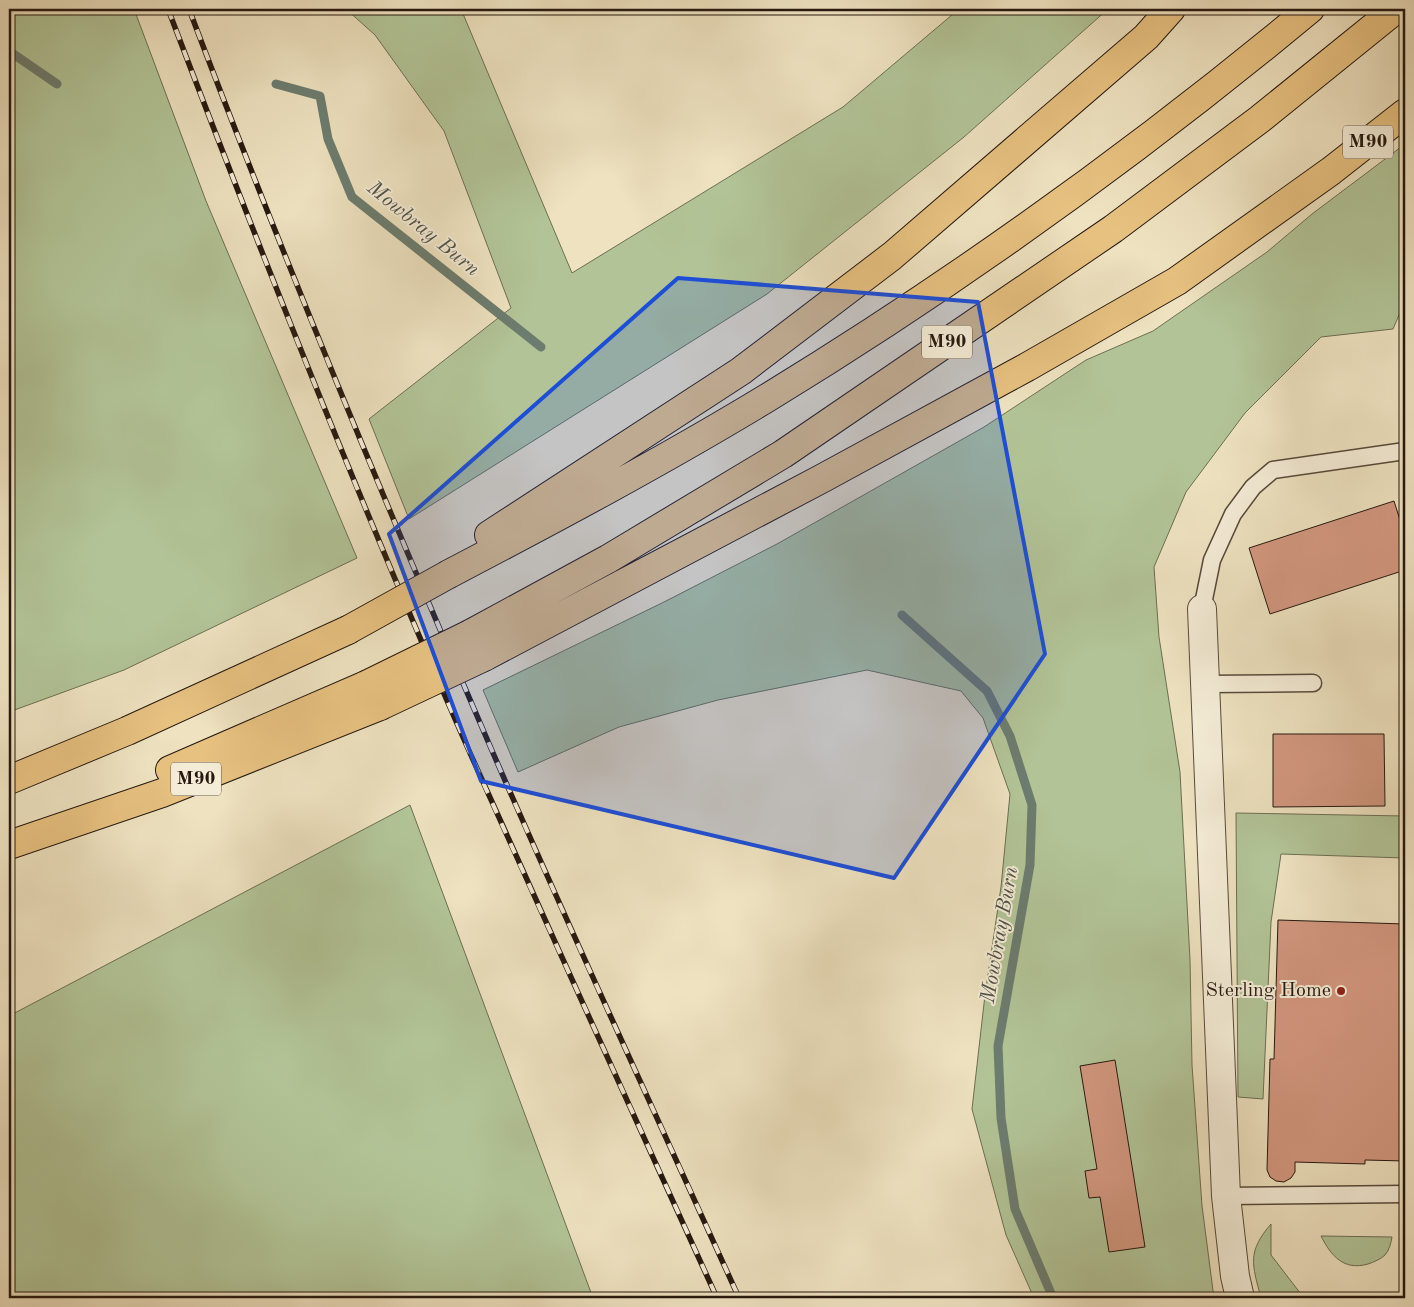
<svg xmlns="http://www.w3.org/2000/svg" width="1414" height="1307" font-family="'Old Standard TT',serif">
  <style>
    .green { fill: #b2c497; stroke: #6c6e54 }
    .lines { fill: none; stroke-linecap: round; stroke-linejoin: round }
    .stream { stroke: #6c7c6f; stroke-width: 9 }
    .building { fill: #d2977f; stroke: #261810 }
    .service-casing { stroke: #584a3c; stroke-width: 19 }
    .minor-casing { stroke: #584a3c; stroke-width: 30 }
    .motorway-casing { stroke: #261810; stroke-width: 30 }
    .service { stroke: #f4ecd6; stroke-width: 16 }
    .minor { stroke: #f4ecd6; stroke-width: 28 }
    .motorway { stroke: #e7c180; stroke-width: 28 }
    .rail-casing { stroke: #261810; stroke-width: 5.5 }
    .rail { stroke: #f4ecd6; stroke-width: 4; stroke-dasharray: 11; stroke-linecap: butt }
    .motorway-bridge-casing { stroke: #261810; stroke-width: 30; stroke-linecap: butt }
    .motorway-bridge { stroke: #e7c180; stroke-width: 28 }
    .marked { fill: #1d4ed8; fill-opacity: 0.2; stroke: #1d4ed8; stroke-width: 4; stroke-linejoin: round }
    .poi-dot { fill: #8f2418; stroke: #f4ecd6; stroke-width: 2 }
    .labels { text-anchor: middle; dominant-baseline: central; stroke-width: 4; stroke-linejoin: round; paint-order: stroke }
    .shield { fill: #f4ecd6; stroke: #64584b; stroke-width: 1 }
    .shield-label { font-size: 19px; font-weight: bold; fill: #261810 }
    .poi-label { font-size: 20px; fill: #261810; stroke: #f4ecd6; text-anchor: end }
    .water-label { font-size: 21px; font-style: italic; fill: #4f5248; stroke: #f4ecd6 }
  </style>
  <rect width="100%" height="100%" fill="#eee2c0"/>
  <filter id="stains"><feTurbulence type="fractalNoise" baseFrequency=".004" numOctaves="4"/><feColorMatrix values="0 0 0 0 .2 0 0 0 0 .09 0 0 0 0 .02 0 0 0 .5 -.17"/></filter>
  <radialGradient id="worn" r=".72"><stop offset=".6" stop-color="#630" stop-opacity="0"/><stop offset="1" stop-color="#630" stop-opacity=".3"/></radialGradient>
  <path class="green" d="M9,9H134L206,201L357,558L124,670L9,712Z
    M346,9H461L572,273L843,107L959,9H1108L964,137L767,294L409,519L369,419L511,308L444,131L375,35Z
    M1405,144V301L1393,329L1321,337L1245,413L1186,492L1154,567L1159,637L1180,772L1190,960L1192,1065L1202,1206L1214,1298H1034L1006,1235L972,1109L985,995L1001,887L1010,794L983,718L961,691L867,670L718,700L619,727L518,772L483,690L664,602L777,544L984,427L1086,360L1153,331L1267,252L1312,214Z
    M410,805L593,1298H9V1016Z
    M1236,813L1405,816V858L1281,854L1271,922L1263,1099L1238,1097Z
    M1271,1224V1255L1304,1298H1261C1252,1264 1247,1252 1271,1224Z
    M1321,1236L1392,1237C1391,1243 1389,1251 1385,1255C1381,1259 1374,1262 1368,1264C1344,1271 1331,1256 1321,1236Z"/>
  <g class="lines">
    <path class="stream" d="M9,51L57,84
      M276,84L320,96L328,139L352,197L541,347
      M902,615L987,691L1010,736L1032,805L1030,865L998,1046L1001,1118L1015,1209L1053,1298"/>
  </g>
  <path class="building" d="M1394,501L1405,536V570L1270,614L1249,548Z
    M1273,734H1384L1385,806L1273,807Z
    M1401,737H1405V805H1401Z
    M1278,920L1405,924V1161L1365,1160V1164L1295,1162V1172L1291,1178L1284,1182L1276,1181L1270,1177L1267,1170L1270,1059H1274Z
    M1115,1060L1145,1247L1109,1252L1100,1197L1089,1198L1085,1171L1097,1169L1080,1066Z"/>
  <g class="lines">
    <g class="service-casing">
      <path id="service" d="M1202,609L1212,560L1233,514L1253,487L1273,470L1405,451
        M1204,684L1313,683
        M1226,1196L1405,1194"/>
    </g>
    <g class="minor-casing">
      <path id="minor" d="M1202,609L1226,1196L1235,1276L1240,1298"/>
    </g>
    <g class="motorway-casing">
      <path id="motorway" d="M489,535L741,371L892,256L1146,37L1171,9
        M449,574C556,518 663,461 767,398C957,282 1139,151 1310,9
        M470,634L608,559L783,454L1113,229L1260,119L1396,9
        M484,657L823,478L1027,367L1177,281L1331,171L1405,113
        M170,770L366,685
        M9,780L127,731L348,630
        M9,845L162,793L380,706"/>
    </g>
    <use href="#service" class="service"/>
    <use href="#minor" class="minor"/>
    <use href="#motorway" class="motorway"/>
    <g class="rail-casing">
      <path id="rail" d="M168,9C263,259 362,508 470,753C551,935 635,1117 717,1298
        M189,9C282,255 383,498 487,739C568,927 655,1112 739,1298"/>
    </g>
    <use href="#rail" class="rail"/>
    <g class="motorway-bridge-casing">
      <path id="motorway-bridge" d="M348,630L449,574
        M366,685L470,634
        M380,706L484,657"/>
    </g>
    <use href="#motorway-bridge" class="motorway-bridge"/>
  </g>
  <path class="marked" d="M678,278L978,302L1045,654L894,878L481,781L389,534Z"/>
  <circle class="poi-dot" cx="1341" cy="991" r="5"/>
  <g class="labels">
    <g class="shield">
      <rect x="1343" y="125.5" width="50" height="33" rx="4"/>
      <rect x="922" y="325.5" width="50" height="33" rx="4"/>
      <rect x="171" y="762.5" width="50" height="33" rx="4"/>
    </g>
    <g class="shield-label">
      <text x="1368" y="142">M90</text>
      <text x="947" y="342">M90</text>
      <text x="196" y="779">M90</text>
    </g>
    <g class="poi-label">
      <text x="1331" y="991">Sterling Home</text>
    </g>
    <g class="water-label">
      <text transform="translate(423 229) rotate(39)">Mowbray Burn</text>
      <text transform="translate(1000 935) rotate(-80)">Mowbray Burn</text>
    </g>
  </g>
  <rect width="1414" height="1307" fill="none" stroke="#eee2c0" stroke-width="30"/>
  <rect x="10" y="10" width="1394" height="1287" fill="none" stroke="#261810" stroke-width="2.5"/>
  <rect x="15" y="15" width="1384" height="1277" fill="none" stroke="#261810"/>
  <rect width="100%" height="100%" filter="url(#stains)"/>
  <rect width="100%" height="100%" fill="url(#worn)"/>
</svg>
